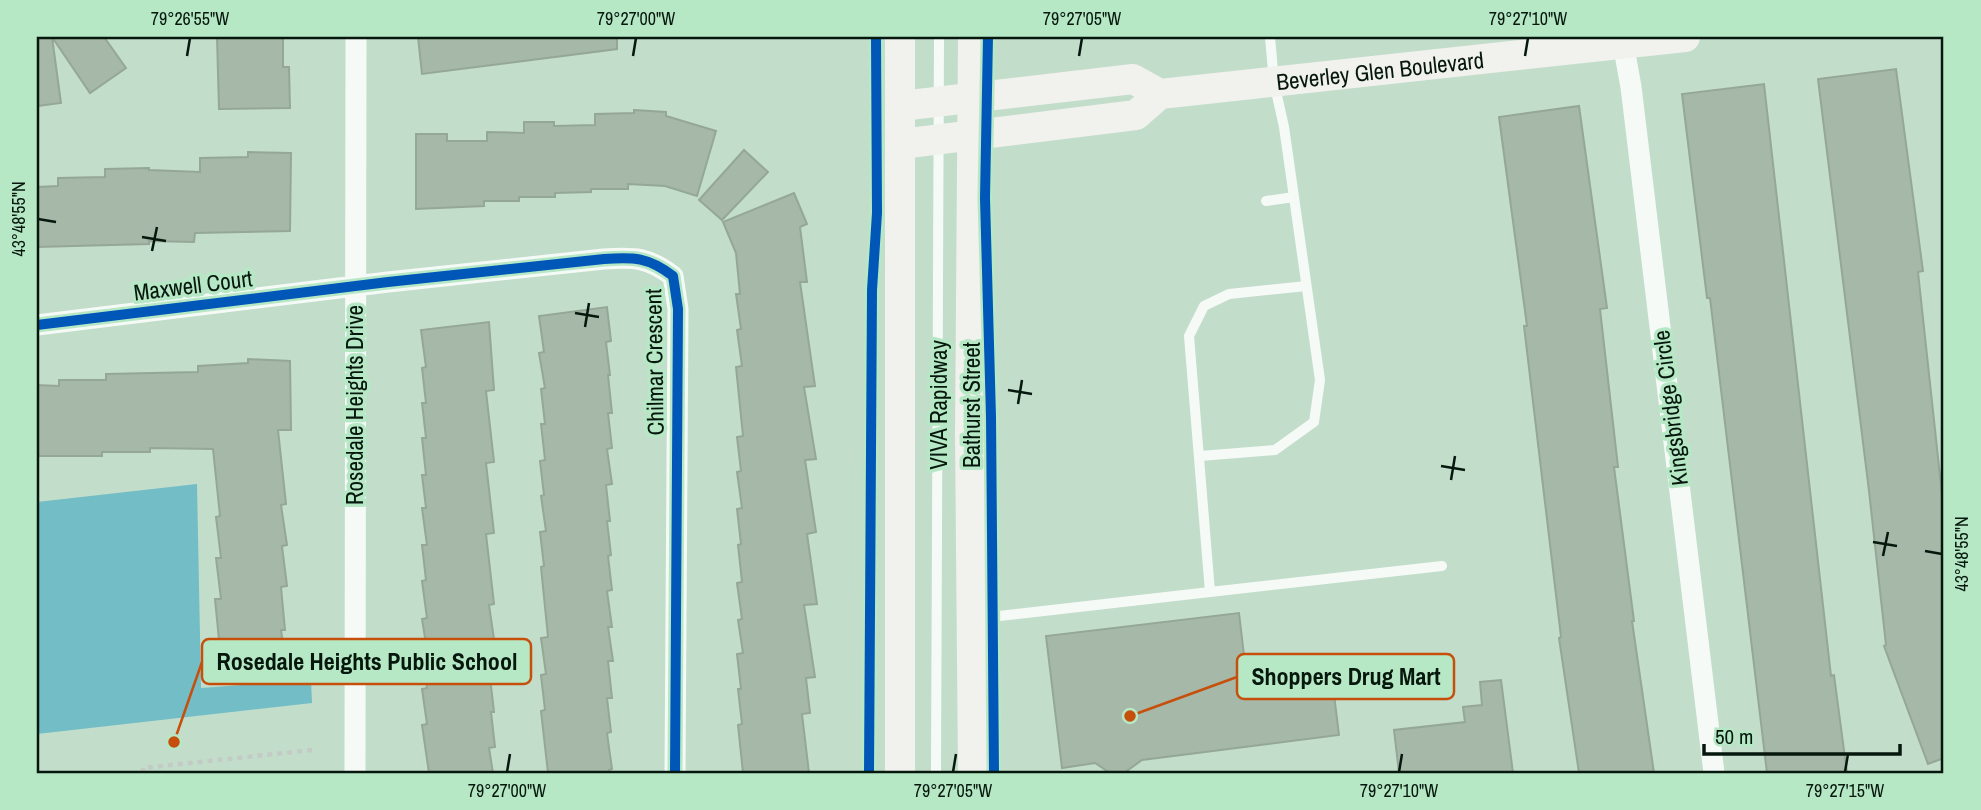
<svg xmlns="http://www.w3.org/2000/svg" width="1981" height="810" font-family="'Archivo Narrow',sans-serif">
  <style>
    .water { fill: #72bdc6 }
    .building { fill: #a6b8a7; stroke: #95a796; stroke-width: 2 }
    .lines { fill: none; stroke-linecap: round; stroke-linejoin: round }
    .path { stroke: #c3cbc6; stroke-width: 4.5; stroke-dasharray: 5 5; stroke-linecap: butt }
    .lane { stroke: #f6faf7; stroke-width: 10 }
    .street { stroke: #f6faf7; stroke-width: 21 }
    .secondary { stroke: #f1f1ed; stroke-width: 30 }
    .cycleway-casing { stroke: #b7e8c6; stroke-width: 15 }
    .cycleway { stroke: #0057b8; stroke-width: 10 }
    .ticks { fill: none; stroke: #06180d; stroke-width: 2.5 }
    .labels { text-anchor: middle; dominant-baseline: central; stroke-width: 7; stroke-linejoin: round; paint-order: stroke }
    .street-label { font-size: 23px; fill: #06180d; stroke: #b7e8c6 }
    .leader { fill: none; stroke: #c64f0c; stroke-width: 2.5 }
    .callout-dot { fill: #c64f0c; stroke: #b7e8c6; stroke-width: 2.5 }
    .callout { fill: #b7e8c6; stroke: #c64f0c; stroke-width: 2.5 }
    .callout-label { font-size: 24px; text-anchor: middle; font-weight: bold; fill: #06180d }
    .neatline { fill: none; stroke: #06180d; stroke-width: 2.5 }
    .ticks-label { font-size: 18px; text-anchor: middle; fill: #06180d }
  </style>
  <rect width="100%" height="100%" fill="#c2ddca"/>
  <path class="water" d="M197,484L201,688L311,680L312,703L37,734V502Z"/>
  <path class="building" d="M37,37H104L126,68L90,93L52,37L61,103L37,106Z
    M217,37H283V67H289L290,108L219,109Z
    M418,37H617V49L422,74Z
    M1896,69L1923,271L1918,272L1944,513V758L1928,764L1884,646L1886,645L1869,491L1818,79Z
    M1764,84L1831,676L1834,675L1847,773H1767L1710,298H1707L1682,94Z
    M1579,106L1607,308L1600,309L1618,467H1614L1634,621H1632L1654,773H1579L1559,638L1561,637L1524,326H1527L1499,117Z
    M634,110L666,112V116L716,131L697,196L665,186L628,184V189H591V192L555,193V197H519V201H484V206L416,209V134H447V141H487V132L524,133V122H554V126L595,125V114L634,113Z
    M744,150L768,172L722,220L699,200Z
    M248,152L291,153L290,231L195,233L194,242L149,241V244L37,247V187L58,186V178L105,177V169L149,168V170L200,172V158L248,157Z
    M794,193L807,224L800,227L807,282H800L815,386L804,387L816,459L805,460L816,532L807,534L817,604L804,605L815,677L806,678L810,713L802,714L809,773H743L738,725L742,724L738,689H741L737,654L743,653L738,620L742,619L737,583L742,582L738,545L741,544L737,509L742,508L737,472L741,471L737,437L743,436L736,367L742,366L737,330L741,329L736,294H740L736,253L723,222Z
    M607,307L611,341L606,342L610,375H608L612,413H608L612,448L607,449L612,484L606,485L610,521H607L611,555L608,556L612,590L607,591L612,627H608L613,661H608L612,698H607L611,732L607,733L612,769L609,770V773H548L541,711L545,710L541,675L546,674L541,638L548,637L541,567L544,566L540,532L546,531L541,496L544,495L540,461L545,460L541,424H545L541,389L545,388L539,353L544,352L539,316Z
    M489,322L494,390L486,391L494,462L486,463L494,533L486,534L494,604L489,605L494,639L490,640L495,677H490L494,712H491L495,747L489,748L493,773H429L422,725L427,724L422,689L427,688L423,651L427,650L422,619L427,618L422,581L426,580L422,545H427L422,508H426L422,475H426L422,438H426L422,403H426L422,368L426,367L421,330Z
    M248,359L290,361L291,430H278L286,504L281,505L287,545L282,546L287,586L281,587L285,630H281L287,670L221,679L216,640H219L215,599H221L216,558H221L216,517L220,516L213,449L150,448V452H102V456H37V385L59,386V380H106V374L198,372V366L248,363Z
    M1239,613L1246,672L1330,662L1339,735L1142,760L1124,773H1110L1095,763L1062,768L1046,636Z
    M1501,680L1513,773H1399L1394,730L1465,722L1463,707L1482,705L1480,682Z"/>
  <g class="lines">
    <path class="path" d="M143,773V768L312,750"/>
    <path class="lane" d="M1266,201L1294,197
      M1200,456L1275,450L1314,422L1320,380L1284,127L1274,82L1270,37
      M1210,592L1442,566
      M973,619L1210,592L1189,336L1204,306L1229,294L1306,286
      M936,773L939,37"/>
    <path class="street" d="M1623,43L1631,87L1714,773
      M37,325L388,282L604,259C634,257 648,257 673,276L678,309L675,773
      M355,773L356,37"/>
    <g class="secondary">
      <path d="M973,37L970,434L973,773"/>
      <path d="M901,106L1133,79L1160,94"/>
      <path id="s1" d="M901,144L1136,115L1160,94L1685,37"/>
      <path d="M900,773V37"/>
    </g>
    <g class="cycleway-casing">
      <path id="cycleway" d="M988,37L985,198L991,417L994,773
        M37,325L388,282L604,259C634,257 648,257 673,276L678,309L675,773
        M869,773L872,290L877,213L876,37"/>
    </g>
    <use href="#cycleway" class="cycleway"/>
  </g>
  <path class="ticks" d="M187,56L190,38M633,56L636,38M1079,56L1082,38M1525,56L1528,38M38,219L56,222M142,237L166,241M152,251L157,227M575,313L599,317M585,327L589,303M1008,390L1032,394M1018,404L1022,380M1441,466L1465,470M1451,480L1455,456M1873,542L1897,546M1925,551L1942,554M1883,556L1888,532M507,772L510,754M953,772L956,754M1399,772L1402,754M1845,772L1848,754"/>
  <g class="labels">
    <g class="street-label">
      <text stroke="none"><textPath href="#s1" startOffset="490">Beverley Glen Boulevard</textPath></text>
      <text transform="translate(193 285) rotate(-7)">Maxwell Court</text>
      <text transform="translate(654 362) rotate(-91)">Chilmar Crescent</text>
      <text transform="translate(354 405) rotate(-90)">Rosedale Heights Drive</text>
      <text transform="translate(938 405) rotate(-90)">VIVA Rapidway</text>
      <text transform="translate(971 405) rotate(-90)">Bathurst Street</text>
      <text transform="translate(1670 408) rotate(-97)">Kingsbridge Circle</text>
    </g>
  </g>
  <path class="leader" d="M174 742L202 662M1130 716L1237 677"/>
  <g class="callout-dot">
    <circle cx="174" cy="742" r="7"/>
    <circle cx="1130" cy="716" r="7"/>
  </g>
  <g class="callout">
    <rect x="202" y="639" width="329" height="45" rx="7"/>
    <rect x="1237" y="654" width="217" height="45" rx="7"/>
  </g>
  <g class="callout-label">
    <text x="367" y="670">Rosedale Heights Public School</text>
    <text x="1346" y="685">Shoppers Drug Mart</text>
  </g>
  <rect width="1981" height="810" fill="none" stroke="#b7e8c6" stroke-width="77"/>
  <path d="M1704 744v10h196v-10" fill="none" stroke="#06180d" stroke-width="3.5"/>
  <text x="1715" y="744" font-size="21" fill="#06180d" stroke="#b7e8c6" stroke-width="5" paint-order="stroke">50 m</text>
  <rect x="38" y="38" width="1904" height="734" class="neatline"/>
  <g class="ticks-label">
    <text x="190" y="25">79°26'55"W</text>
    <text x="636" y="25">79°27'00"W</text>
    <text x="1082" y="25">79°27'05"W</text>
    <text x="1528" y="25">79°27'10"W</text>
    <text transform="translate(19 219) rotate(-90)" y="6">43°48'55"N</text>
    <text transform="translate(1962 554) rotate(-90)" y="6">43°48'55"N</text>
    <text x="507" y="797">79°27'00"W</text>
    <text x="953" y="797">79°27'05"W</text>
    <text x="1399" y="797">79°27'10"W</text>
    <text x="1845" y="797">79°27'15"W</text>
  </g>
</svg>
